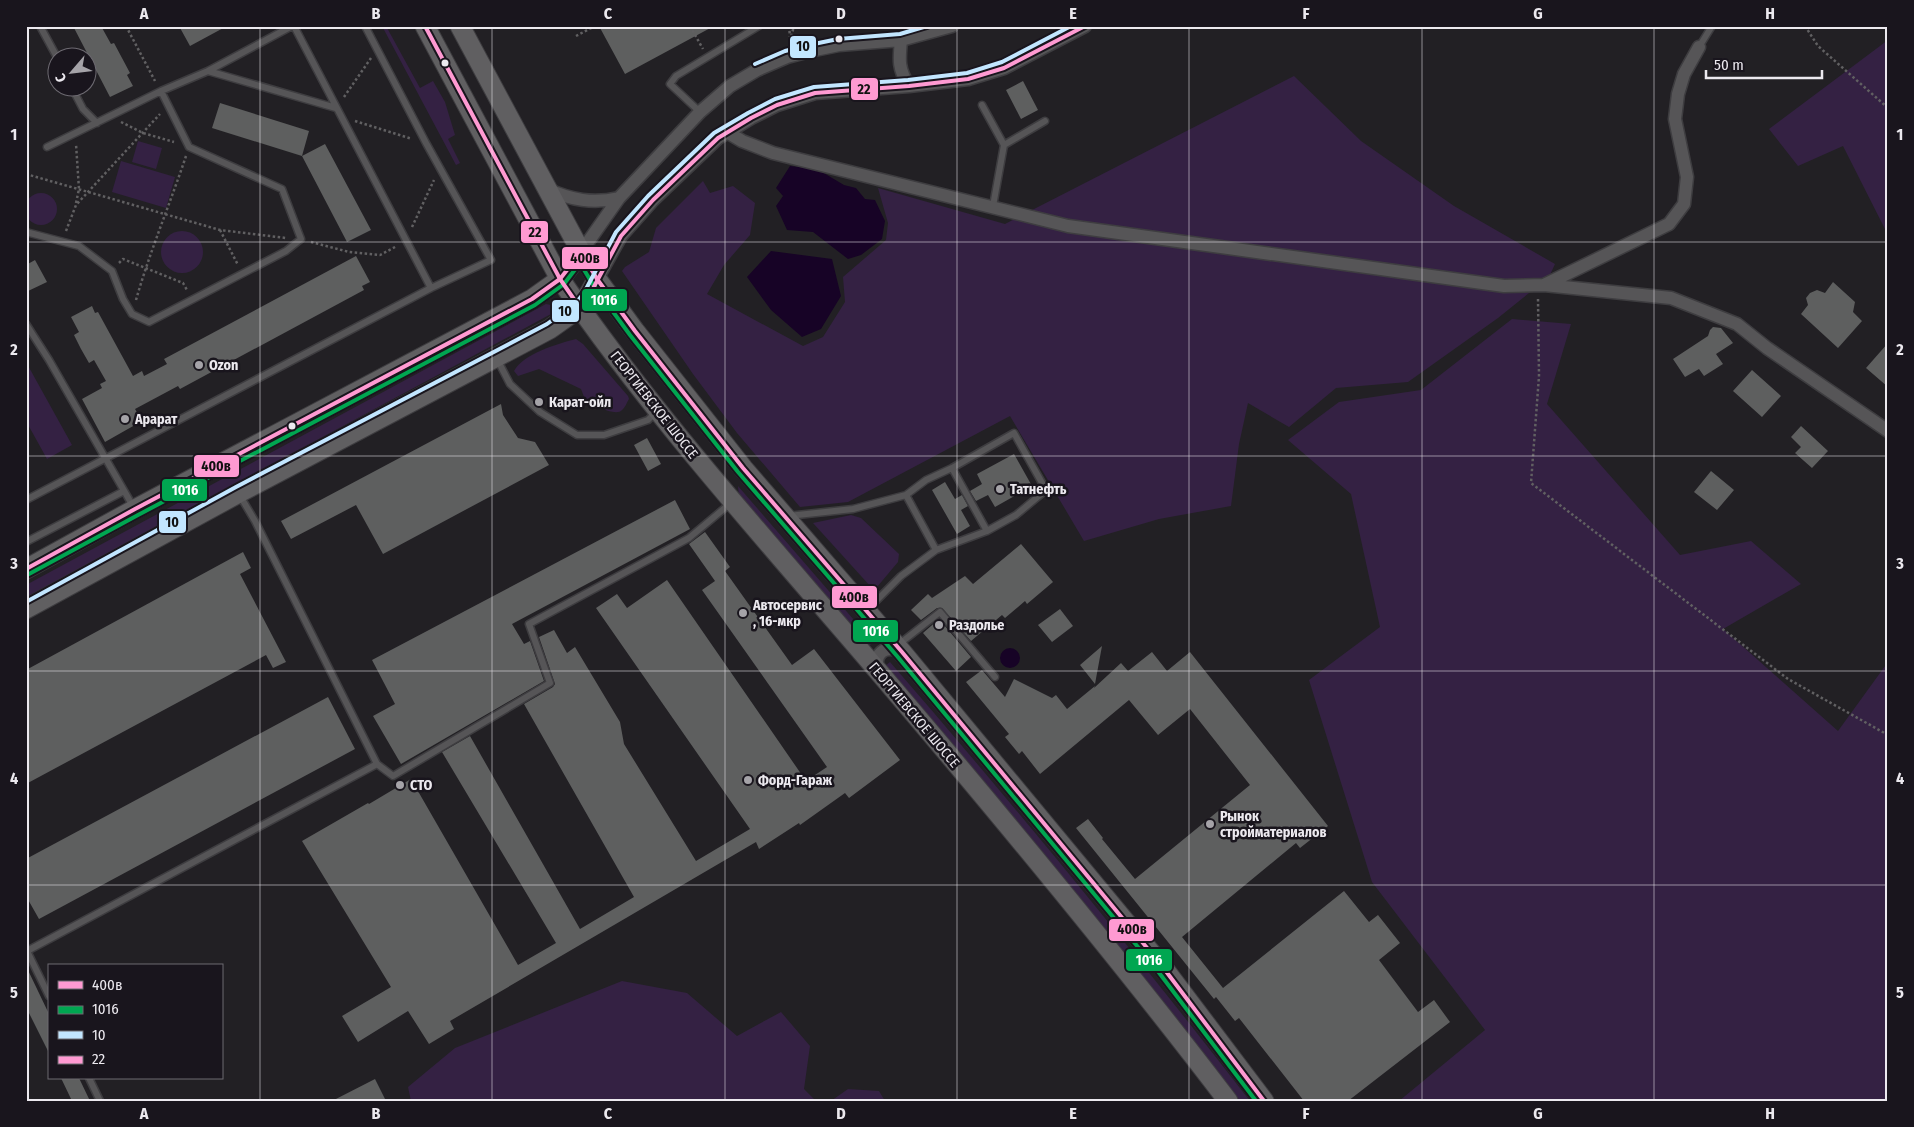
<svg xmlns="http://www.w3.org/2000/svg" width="1914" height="1127" font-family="'Fira Sans Condensed',sans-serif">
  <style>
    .green { fill: #342143 }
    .water { fill: #170326 }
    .building { fill: #5e5f5f }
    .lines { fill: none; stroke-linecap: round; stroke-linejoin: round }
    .service-casing { stroke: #3e3d40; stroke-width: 9 }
    .minor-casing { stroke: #3e3d40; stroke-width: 15 }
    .primary-casing { stroke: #3e3d40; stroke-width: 21 }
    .path { stroke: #616062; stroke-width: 2.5; stroke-dasharray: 2.5 2.5; stroke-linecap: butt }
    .service { stroke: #565557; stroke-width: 6 }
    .minor { stroke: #565557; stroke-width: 12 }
    .primary { stroke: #605f61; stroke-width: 19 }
    .bus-1-casing { stroke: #19151d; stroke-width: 8 }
    .bus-2-casing { stroke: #19151d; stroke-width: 8 }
    .bus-3-casing { stroke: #19151d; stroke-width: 8 }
    .bus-4-casing { stroke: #19151d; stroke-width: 8 }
    .bus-1 { stroke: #ff9ad2; stroke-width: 4 }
    .bus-2 { stroke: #00a651; stroke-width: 4 }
    .bus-3 { stroke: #c2e6ff; stroke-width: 4 }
    .bus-4 { stroke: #ff9ad2; stroke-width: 4 }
    .grid { fill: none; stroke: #ece9ef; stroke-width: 1; stroke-opacity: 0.55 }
    .bus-dot { fill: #ece9ef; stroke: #19151d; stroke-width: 2 }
    .poi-dot { fill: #a5a3a8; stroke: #19151d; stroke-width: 2 }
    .labels { text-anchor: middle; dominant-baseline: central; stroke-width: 5; stroke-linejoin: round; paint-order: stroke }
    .poi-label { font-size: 14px; font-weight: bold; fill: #ece9ef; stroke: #19151d; text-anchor: start }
    .street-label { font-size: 14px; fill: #ece9ef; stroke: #19151d }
    .line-badge { stroke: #19151d; stroke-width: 2 }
    .badge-label { font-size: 14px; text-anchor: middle; font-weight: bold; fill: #fff }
    .pale-badge-label { font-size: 14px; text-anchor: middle; font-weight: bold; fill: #111 }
    .neatline { fill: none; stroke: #ece9ef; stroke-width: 2 }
    .grid-label { font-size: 16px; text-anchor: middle; font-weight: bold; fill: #ece9ef }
  </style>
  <rect width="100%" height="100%" fill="#222024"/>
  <path class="green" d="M382,26H386L420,88L433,81L445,102L455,135L448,139L460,163L456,165Z
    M1888,40V235L1843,146L1798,166L1769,129Z
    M1294,76L1361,141L1454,206L1555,264L1549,277L1498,318L1408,382L1336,388L1289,427L1248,403L1239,444L1231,506L1159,519L1084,541L1010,416L848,502L800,507L737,433L693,374L622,271L625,267L649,252L656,228L703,181L710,193L733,186L755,203L750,235L724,265L707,294L803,346L823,337L845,302L843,277L886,240L888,223L878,188L1005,224Z
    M138,141L162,148L156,169L132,162Z
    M121,161L175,177L166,208L112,192Z
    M25 209a16 16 0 1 1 32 0a16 16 0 1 1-32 0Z
    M161 252a21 21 0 1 1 42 0a21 21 0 1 1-42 0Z
    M546,304L551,305L553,309L551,314L26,597V585Z
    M1512,319L1571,324L1547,404L1680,555L1751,541L1801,584L1723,629L1838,731L1888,662V1101H1399L1485,1030L1372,882L1309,680L1380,627L1351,494L1288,440L1339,402L1421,390Z
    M576,339L583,344L628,396L629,399C627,402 625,408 622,410C616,417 594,405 586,402L581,389L539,369L518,376L514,371C523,354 557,344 576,339Z
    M26,362L72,445L47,459L26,421Z
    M738,486L873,642L868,647L739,498Z
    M851,515L861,518L899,554L898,562L877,587H871L813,523Z
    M890,662C1014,805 1134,951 1250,1101H1240C1126,953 1007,808 885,666Z
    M622,981L687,993L737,1036L781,1012L810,1046L804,1089L816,1101H411L408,1087L455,1048Z
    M848,1089L879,1091L885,1101H831Z"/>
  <path class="water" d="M790,166L817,169L844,185L856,188L865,199L875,200L885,221L882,239L861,255L848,259L813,232L787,230L776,206L783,196L776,188Z
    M771,251L832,259L841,296L821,329L802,337L771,310L747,277Z
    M1000 658a10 10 0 1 1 20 0a10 10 0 1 1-20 0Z"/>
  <path class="building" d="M73,26H101L111,44L114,43L130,73L127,75L133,86L110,97Z
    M179,26H227L190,46Z
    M599,26H714L625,74Z
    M1023,81L1038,110L1021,119L1006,90Z
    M220,103L309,131L302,156L325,144L371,230L347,242L302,156L212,128Z
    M356,256L370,282L362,286L364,290L180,389L178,386L135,409L142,421L105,442L82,399L102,388L100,384L106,381L94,360L89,363L81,349L74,335L79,332L71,317L92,306L95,313L98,312L133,376L142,371L144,376L167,364L164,359Z
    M35,260L47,282L26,292V265Z
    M1833,282L1855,302L1853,312L1862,321L1838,348L1801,314L1808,305L1806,298L1810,293L1817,290L1825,293Z
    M1713,327L1721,328L1733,343L1716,354L1723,364L1704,376L1699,369L1685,377L1673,359L1708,336L1710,330Z
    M1888,343V387L1866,368Z
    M1752,370L1781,396L1762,417L1733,391Z
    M501,404L503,415L518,438L535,442L549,465L383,554L356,505L291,539L281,521Z
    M1801,426L1828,451L1812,468L1795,453L1801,447L1791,437Z
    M647,438L661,464L648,471L634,445Z
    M1014,454L1032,486L995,507L988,495L976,501L970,491L982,484L977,474Z
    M1711,471L1734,490L1717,510L1694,492Z
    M945,482L955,499L962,495L968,506L961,510L970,526L957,534L932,490Z
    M675,500L690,529L512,624L524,644L530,641L544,681L401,764L373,716L395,704L372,660Z
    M705,532L730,567L725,571L792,665L814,649L900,760L849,798L845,793L800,825L799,823L759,849L756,842L450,1021L454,1029L429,1044L408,1011L358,1042L342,1016L391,987L302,841L368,803L369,804L411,779L518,965L556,943L442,752L470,736L580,929L634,897L524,704L553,687L555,684L539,637L554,630L567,653L575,647L620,722L624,744L696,861L750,829L596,608L617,594L627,608L667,580L806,781L827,767L702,590L715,581L689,544Z
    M1021,544L1053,582L1027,604L1025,601L1005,618L1002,615L971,641L942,608H937L921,620L911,610L928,594L932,598L965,576L973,584Z
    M243,552L251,568L240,574L286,662L273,668L266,655L26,784V670Z
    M1060,609L1073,626L1052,642L1038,625Z
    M939,619L971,657L956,671L923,633Z
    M1102,646L1095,684L1080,665Z
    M1152,652L1167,671L1190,652L1328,826L1300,848L1296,843L1182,937L1223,988L1344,891L1369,922L1378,915L1400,943L1379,960L1418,1012L1434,1000L1450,1022L1348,1101H1304L1239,1018L1235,1021L1216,997L1214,999L1076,828L1088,819L1103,838L1102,839L1135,879L1250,785L1190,709L1158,735L1129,700L1040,774L1022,751L1019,754L1005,737L1009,734L966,682L982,670L1005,697L1014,679L1052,698L1056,695L1067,709L1095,686L1094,688L1121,663L1128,671Z
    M328,697L355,749L39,919L26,896V859Z
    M26,966L49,1014V1053L26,1007Z
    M61,1078H79L90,1101H72Z
    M375,1079L386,1101H332Z"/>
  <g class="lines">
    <g class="service-casing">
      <path id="service" d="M40,26L58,59
        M294,26L431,288
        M1699,47L1712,26
        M208,71L336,108
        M72,88L83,109L97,123
        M982,105L1004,145
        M700,112L670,84L676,76L759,26
        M47,147L161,91L208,71L292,26
        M993,206L1004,145L1045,121
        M26,232L79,246L112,271L123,299L132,314L149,322L286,251L301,239L282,189L189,147L161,91
        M26,324L49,360L134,508
        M497,359L510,384L540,412L577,435H604L648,420L656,412
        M952,468L1014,433L1046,490L1016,515L987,531
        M239,494L255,521L377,764L393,776L550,683L529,624L689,538L732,502
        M906,495L936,550
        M26,500L431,288L491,260L426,143L365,26
        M788,516L853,509L906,495L926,480L952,468L987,531L936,550L901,576L867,610
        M26,542L124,491
        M898,645L940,612L995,677
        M26,949L27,951L377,764
        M27,951L49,996
        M89,1078L100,1101"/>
    </g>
    <g class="minor-casing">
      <path id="minor" d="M901,40C899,60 898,69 909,86
        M727,132L742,141L773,153L1068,226L1504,286L1544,285L1671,298L1737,324L1767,348L1888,431
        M547,189C571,200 593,204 619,198
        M581,252L619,198L700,112L730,86L757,70L787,57L810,51L839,45L901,40L952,26
        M597,279L621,236L653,200L718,138L751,118L777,105L815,93L909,86L968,79L1004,68L1085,26
        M1544,285L1669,224L1684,204L1687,177L1675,119L1678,94L1684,74L1699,47
        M879,673C872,654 884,644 902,652"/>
    </g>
    <g class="primary-casing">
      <path id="primary" d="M425,26L560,279C655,418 769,543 878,671C998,812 1116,954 1228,1101
        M460,26L581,252L597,279L635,331L743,468L902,652L1162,966L1264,1101
        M26,569L135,509L532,299L560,279L581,252
        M26,609L239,493L550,329C574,312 584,307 597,279"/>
    </g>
    <path class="path" d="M126,26L155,81
      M690,26L703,49
      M789,26L790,37
      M1805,26L1818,46L1888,108
      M576,36L595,26
      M790,41L794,26
      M344,97L371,58
      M355,121L412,139
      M121,122L143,133L174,142
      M26,174L220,230L286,238
      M76,203L79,189L76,144
      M412,227L434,180
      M220,230L238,265
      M66,231L76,205L160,114
      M311,242L349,252L380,255L397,246
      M119,263L123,259L183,283L187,290
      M1538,299L1539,376L1531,483L1788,679L1888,735
      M136,300C150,251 170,204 186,156"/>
    <use href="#service" class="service"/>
    <use href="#minor" class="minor"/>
    <use href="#primary" class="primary"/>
    <g class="bus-1-casing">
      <path id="bus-1" d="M26,569L135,509L532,299L560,279L581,252L597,279L635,331L743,468L902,652L1162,966L1264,1101"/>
    </g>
    <g class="bus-2-casing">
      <path id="bus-2" d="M29,574L138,515L535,305L564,284L580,263L592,283L630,335L738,472L897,656L1157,970L1256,1101"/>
    </g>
    <g class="bus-3-casing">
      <path id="bus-3" d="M755,64L785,51L809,45L838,39L900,34L927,26
        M26,602L236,487L547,324L576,303L584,293L616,232L648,196L714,133L748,113L775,99L814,87L908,80L967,73L1002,62L1071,26"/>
    </g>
    <g class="bus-4-casing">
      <path id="bus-4" d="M425,26L560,279L580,308L589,296L621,236L653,200L718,138L751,118L777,105L815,93L909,86L968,79L1004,68L1085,26"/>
    </g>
    <use href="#bus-1" class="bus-1"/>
    <use href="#bus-2" class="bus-2"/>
    <use href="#bus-3" class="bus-3"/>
    <use href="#bus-4" class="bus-4"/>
  </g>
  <path class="grid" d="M260,26V1101M492,26V1101M725,26V1101M957,26V1101M1189,26V1101M1422,26V1101M1654,26V1101M26,242H1888M26,456H1888M26,671H1888M26,885H1888"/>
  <g class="bus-dot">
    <circle cx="839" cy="39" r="4.5"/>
    <circle cx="445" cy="63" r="4.5"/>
    <circle cx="292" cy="426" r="4.5"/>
  </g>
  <g class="poi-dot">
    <circle cx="199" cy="365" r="5"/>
    <circle cx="539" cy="402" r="5"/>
    <circle cx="125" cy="419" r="5"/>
    <circle cx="1000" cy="489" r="5"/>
    <circle cx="743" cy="613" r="5"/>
    <circle cx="939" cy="625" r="5"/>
    <circle cx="748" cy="780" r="5"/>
    <circle cx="400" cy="785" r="5"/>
    <circle cx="1210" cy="824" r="5"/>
  </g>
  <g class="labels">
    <g class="poi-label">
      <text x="209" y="365">Ozon</text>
      <text x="549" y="402">Карат-ойл</text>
      <text x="135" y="419">Арарат</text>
      <text x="1010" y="489">Татнефть</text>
      <text x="753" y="605">Автосервис<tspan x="753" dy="16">, 16-мкр</tspan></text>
      <text x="949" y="625">Раздолье</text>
      <text x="758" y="780">Форд-Гараж</text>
      <text x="410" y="785">СТО</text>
      <text x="1220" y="816">Рынок<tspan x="1220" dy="16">стройматериалов</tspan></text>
    </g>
    <g class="street-label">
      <text transform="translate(654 405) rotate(52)">ГЕОРГИЕВСКОЕ ШОССЕ</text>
      <text transform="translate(914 715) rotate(50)">ГЕОРГИЕВСКОЕ ШОССЕ</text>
    </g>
  </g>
  <g class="line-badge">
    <rect x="789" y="35" width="28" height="24" rx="5" fill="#c2e6ff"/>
    <rect x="850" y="77" width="29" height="24" rx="5" fill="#ff9ad2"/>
    <rect x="520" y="220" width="29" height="24" rx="5" fill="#ff9ad2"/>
    <rect x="561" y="246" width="48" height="24" rx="5" fill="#ff9ad2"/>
    <rect x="581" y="288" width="47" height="24" rx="5" fill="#00a651"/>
    <rect x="551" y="299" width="29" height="24" rx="5" fill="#c2e6ff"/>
    <rect x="193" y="454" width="47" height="24" rx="5" fill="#ff9ad2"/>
    <rect x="161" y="478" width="47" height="24" rx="5" fill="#00a651"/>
    <rect x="158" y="510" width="29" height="24" rx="5" fill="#c2e6ff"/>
    <rect x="831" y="585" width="47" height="24" rx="5" fill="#ff9ad2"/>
    <rect x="852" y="619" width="47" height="24" rx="5" fill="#00a651"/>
    <rect x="1108" y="918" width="47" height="24" rx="5" fill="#ff9ad2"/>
    <rect x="1125" y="948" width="48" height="24" rx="5" fill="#00a651"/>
  </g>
  <g class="badge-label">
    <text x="604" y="305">1016</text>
    <text x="185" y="495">1016</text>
    <text x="876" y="636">1016</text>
    <text x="1149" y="965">1016</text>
  </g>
  <g class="pale-badge-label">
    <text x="803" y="51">10</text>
    <text x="864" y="94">22</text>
    <text x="535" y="237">22</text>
    <text x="585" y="263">400в</text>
    <text x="565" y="316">10</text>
    <text x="216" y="471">400в</text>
    <text x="172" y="527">10</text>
    <text x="854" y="602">400в</text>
    <text x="1132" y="934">400в</text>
  </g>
  <rect width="1914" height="1127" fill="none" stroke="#19151d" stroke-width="55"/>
  <rect x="48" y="964" width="175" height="115" fill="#19151d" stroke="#6d6a71"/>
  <rect x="58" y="981" width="25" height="8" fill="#ff9ad2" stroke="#6d6a71"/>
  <text x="92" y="990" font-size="15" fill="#ece9ef">400в</text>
  <rect x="58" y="1006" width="25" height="8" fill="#00a651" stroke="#6d6a71"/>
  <text x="92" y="1014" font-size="15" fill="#ece9ef">1016</text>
  <rect x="58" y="1031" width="25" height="8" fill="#c2e6ff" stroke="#6d6a71"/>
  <text x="92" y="1040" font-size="15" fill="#ece9ef">10</text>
  <rect x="58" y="1056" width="25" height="8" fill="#ff9ad2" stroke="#6d6a71"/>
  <text x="92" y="1064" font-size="15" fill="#ece9ef">22</text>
  <g transform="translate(72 72) rotate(242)"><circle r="24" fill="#19151d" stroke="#6d6a71"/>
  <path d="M0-4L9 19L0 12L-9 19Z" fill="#a5a3a8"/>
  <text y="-8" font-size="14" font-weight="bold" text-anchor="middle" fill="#ece9ef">С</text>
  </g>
  <path d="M1706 70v8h116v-8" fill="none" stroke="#ece9ef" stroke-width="2.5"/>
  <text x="1714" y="70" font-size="15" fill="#ece9ef" stroke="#19151d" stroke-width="4" paint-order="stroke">50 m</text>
  <rect x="28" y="28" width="1858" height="1072" class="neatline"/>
  <g class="grid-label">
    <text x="144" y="19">A</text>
    <text x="376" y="19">B</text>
    <text x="608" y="19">C</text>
    <text x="841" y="19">D</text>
    <text x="1073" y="19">E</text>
    <text x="1306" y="19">F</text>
    <text x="1538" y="19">G</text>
    <text x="1770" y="19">H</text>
    <text x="14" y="140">1</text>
    <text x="1900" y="140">1</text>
    <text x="14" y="355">2</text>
    <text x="1900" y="355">2</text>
    <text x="14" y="569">3</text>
    <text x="1900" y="569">3</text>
    <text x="14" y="784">4</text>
    <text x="1900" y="784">4</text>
    <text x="14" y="998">5</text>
    <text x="1900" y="998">5</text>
    <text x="144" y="1119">A</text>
    <text x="376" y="1119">B</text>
    <text x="608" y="1119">C</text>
    <text x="841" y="1119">D</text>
    <text x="1073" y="1119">E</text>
    <text x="1306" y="1119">F</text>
    <text x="1538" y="1119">G</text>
    <text x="1770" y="1119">H</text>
  </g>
</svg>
